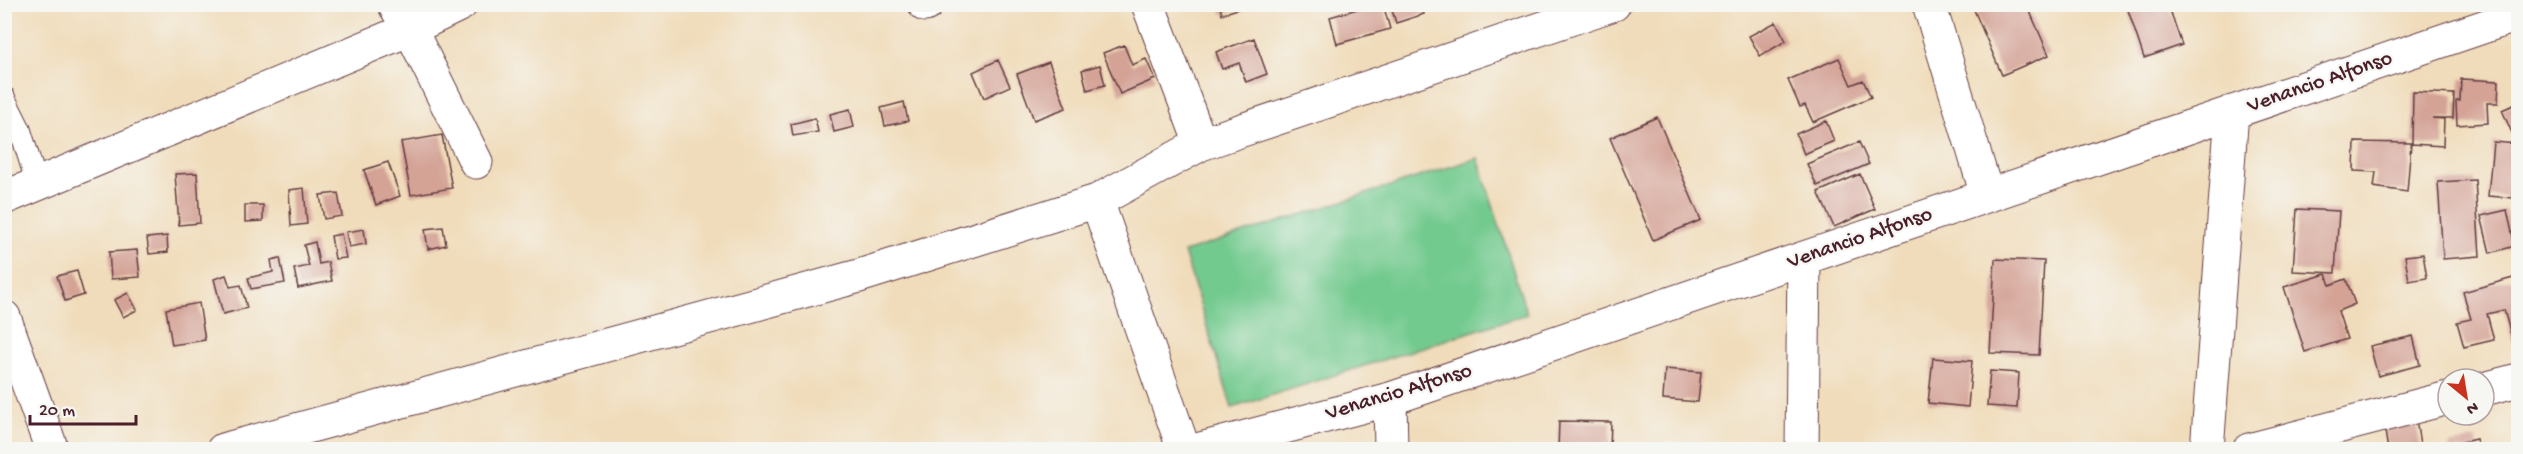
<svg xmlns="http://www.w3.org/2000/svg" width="2523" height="454" font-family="'Gochi Hand',sans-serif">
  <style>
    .green { fill: #73ca8f; stroke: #5e745d; stroke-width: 1.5 }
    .building { fill: #d4a396 }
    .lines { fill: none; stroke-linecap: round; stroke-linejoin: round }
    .lane-casing { stroke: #633b40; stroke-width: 23 }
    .street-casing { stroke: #633b40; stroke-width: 35 }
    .lane { stroke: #fff; stroke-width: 21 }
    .street { stroke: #fff; stroke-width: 33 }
    .labels { text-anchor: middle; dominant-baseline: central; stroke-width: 4.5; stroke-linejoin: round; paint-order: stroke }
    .street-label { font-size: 22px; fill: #4a1f2b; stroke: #f6f6f2 }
  </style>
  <rect width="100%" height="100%" fill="#f6f6f2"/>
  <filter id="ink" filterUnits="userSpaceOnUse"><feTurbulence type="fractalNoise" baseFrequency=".0167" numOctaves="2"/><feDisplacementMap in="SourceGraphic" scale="12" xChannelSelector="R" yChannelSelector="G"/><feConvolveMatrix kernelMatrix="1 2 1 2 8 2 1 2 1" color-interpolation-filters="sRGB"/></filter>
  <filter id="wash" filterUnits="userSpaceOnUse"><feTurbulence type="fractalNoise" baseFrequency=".008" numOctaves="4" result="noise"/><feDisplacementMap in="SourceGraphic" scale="24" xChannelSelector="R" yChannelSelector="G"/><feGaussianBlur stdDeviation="1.35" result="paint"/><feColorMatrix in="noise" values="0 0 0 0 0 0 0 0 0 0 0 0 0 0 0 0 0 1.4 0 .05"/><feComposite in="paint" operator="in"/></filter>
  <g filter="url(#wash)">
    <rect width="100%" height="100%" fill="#f0dcba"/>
    <path class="green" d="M1478,158L1527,314L1232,408L1184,252Z"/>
    <g id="blocks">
      <path class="building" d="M1219,4H1250V5L1222,14Z
        M1374,4H1383L1390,29L1337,44L1330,17Z
        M1390,4H1421L1424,14L1396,23Z
        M2126,4H2168L2182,45L2144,58Z
        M2321,4H2357V6L2321,9Z
        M1985,5H2027L2049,55L2002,75L1974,10Z
        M1776,22L1786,41L1760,56L1749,36Z
        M1254,38L1267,74L1246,82L1239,63L1222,69L1216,52Z
        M1124,45L1132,65L1146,59L1155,79L1120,94L1103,53Z
        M1839,58L1851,85L1863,80L1871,97L1813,122L1805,105L1800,107L1788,80Z
        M998,60L1010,86L984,98L973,72Z
        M1049,62L1066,108L1034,120L1017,74Z
        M1100,65L1105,85L1087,90L1082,70Z
        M2461,79L2499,81L2498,103H2487L2488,123L2457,125L2456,101H2460Z
        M2413,92L2454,94L2453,118H2432L2444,119L2443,146L2412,144Z
        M904,102L908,121L885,126L881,108Z
        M2518,103V138L2515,140L2502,110Z
        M850,109L854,127L834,132L830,114Z
        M1657,117L1701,220L1653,240L1610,138Z
        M815,118L818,132L793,136L791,124Z
        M1826,121L1834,141L1804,154L1796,134Z
        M442,135L452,188L411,195L401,142Z
        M1859,142L1869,164L1817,186L1807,164Z
        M2355,142L2411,143L2407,192L2374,187L2376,172L2354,171Z
        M2493,142L2518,144L2513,198L2488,196Z
        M388,162L400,196L376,205L364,170Z
        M197,173L200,223L179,225L175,174Z
        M1860,174L1875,209L1834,227L1818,192Z
        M2475,180L2480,256L2443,259L2438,182Z
        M304,188L307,224L291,226L289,190Z
        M338,193L342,216L324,219L320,195Z
        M245,205H263V221L245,222Z
        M2297,209L2339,211L2335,273L2293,271Z
        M2507,210L2515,246L2490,253L2481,216Z
        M443,227L446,245L428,249L425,229Z
        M364,229L366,244L349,247L346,232Z
        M341,234L346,258L335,259L331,236Z
        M167,236L168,252L149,254L147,238Z
        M315,242L319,264L328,262L332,281L298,288L294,269L309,266L304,245Z
        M137,250L140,277L111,279L109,252Z
        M2423,254L2427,278L2409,281L2405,256Z
        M280,258L285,283L251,289L248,278L273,272L271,260Z
        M1995,259L2044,261L2039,355L1990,353Z
        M77,271L84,295L65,301L57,276Z
        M2326,274L2330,285L2346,279L2355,304L2338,311L2347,339L2305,352L2284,287Z
        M226,275L230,287L241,285L247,308L223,314L214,279Z
        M2513,278L2518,299V344L2514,346L2504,310L2487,314L2494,340L2464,347L2457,322L2471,319L2463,292Z
        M128,293L137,310L123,317L114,300Z
        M199,303L205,340L172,345L166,309Z
        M2413,336L2420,365L2378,376L2370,346Z
        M1933,358L1972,361L1968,407L1928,403Z
        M1665,369L1701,372L1698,402L1663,399Z
        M1990,371L2019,373L2017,408L1987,406Z
        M2416,420L2421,450H2388L2384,425Z
        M1559,421L1611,422L1610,450H1558Z
        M2476,439L2479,450H2450L2449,445Z"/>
    </g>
  </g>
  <g filter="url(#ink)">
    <use href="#blocks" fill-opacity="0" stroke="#633b40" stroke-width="1.5"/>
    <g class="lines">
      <g class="lane-casing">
        <path id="lane" d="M4,97L20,129L37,184"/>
      </g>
      <g class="street-casing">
        <path id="street" d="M394,4L410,29L476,162
          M1148,4L1201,144
          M1929,4L1987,195
          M925,5L927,4
          M4,198L410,29L461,4
          M1097,201L1184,450
          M4,317L52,450
          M2484,389L2518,380
          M1390,399L1391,450
          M223,450L859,276L1097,201L1201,144L1614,4
          M1197,450L1390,399L2518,15
          M1802,450L1804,258
          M2207,450L2232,112
          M2249,450L2448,398"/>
      </g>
      <use href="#lane" class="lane"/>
      <use href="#street" class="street"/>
    </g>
  </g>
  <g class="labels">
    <g class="street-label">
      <text transform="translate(2320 83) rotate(-19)">Venancio Alfonso</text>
      <text transform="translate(1860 239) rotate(-19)">Venancio Alfonso</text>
      <text transform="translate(1399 393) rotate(-17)">Venancio Alfonso</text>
    </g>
  </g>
  <rect width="2523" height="454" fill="none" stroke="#f6f6f2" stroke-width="24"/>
  <g transform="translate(2466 397) rotate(150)"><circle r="28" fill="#f6f6f2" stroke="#b1a0a2" stroke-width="1.5"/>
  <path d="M0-4.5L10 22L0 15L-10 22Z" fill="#c8321e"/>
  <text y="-9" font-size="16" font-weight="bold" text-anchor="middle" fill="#4a1f2b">N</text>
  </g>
  <path d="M30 415v9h106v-9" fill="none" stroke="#4a1f2b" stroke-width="3"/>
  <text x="39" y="415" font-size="18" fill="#4a1f2b" stroke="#f6f6f2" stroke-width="4.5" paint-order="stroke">20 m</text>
</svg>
